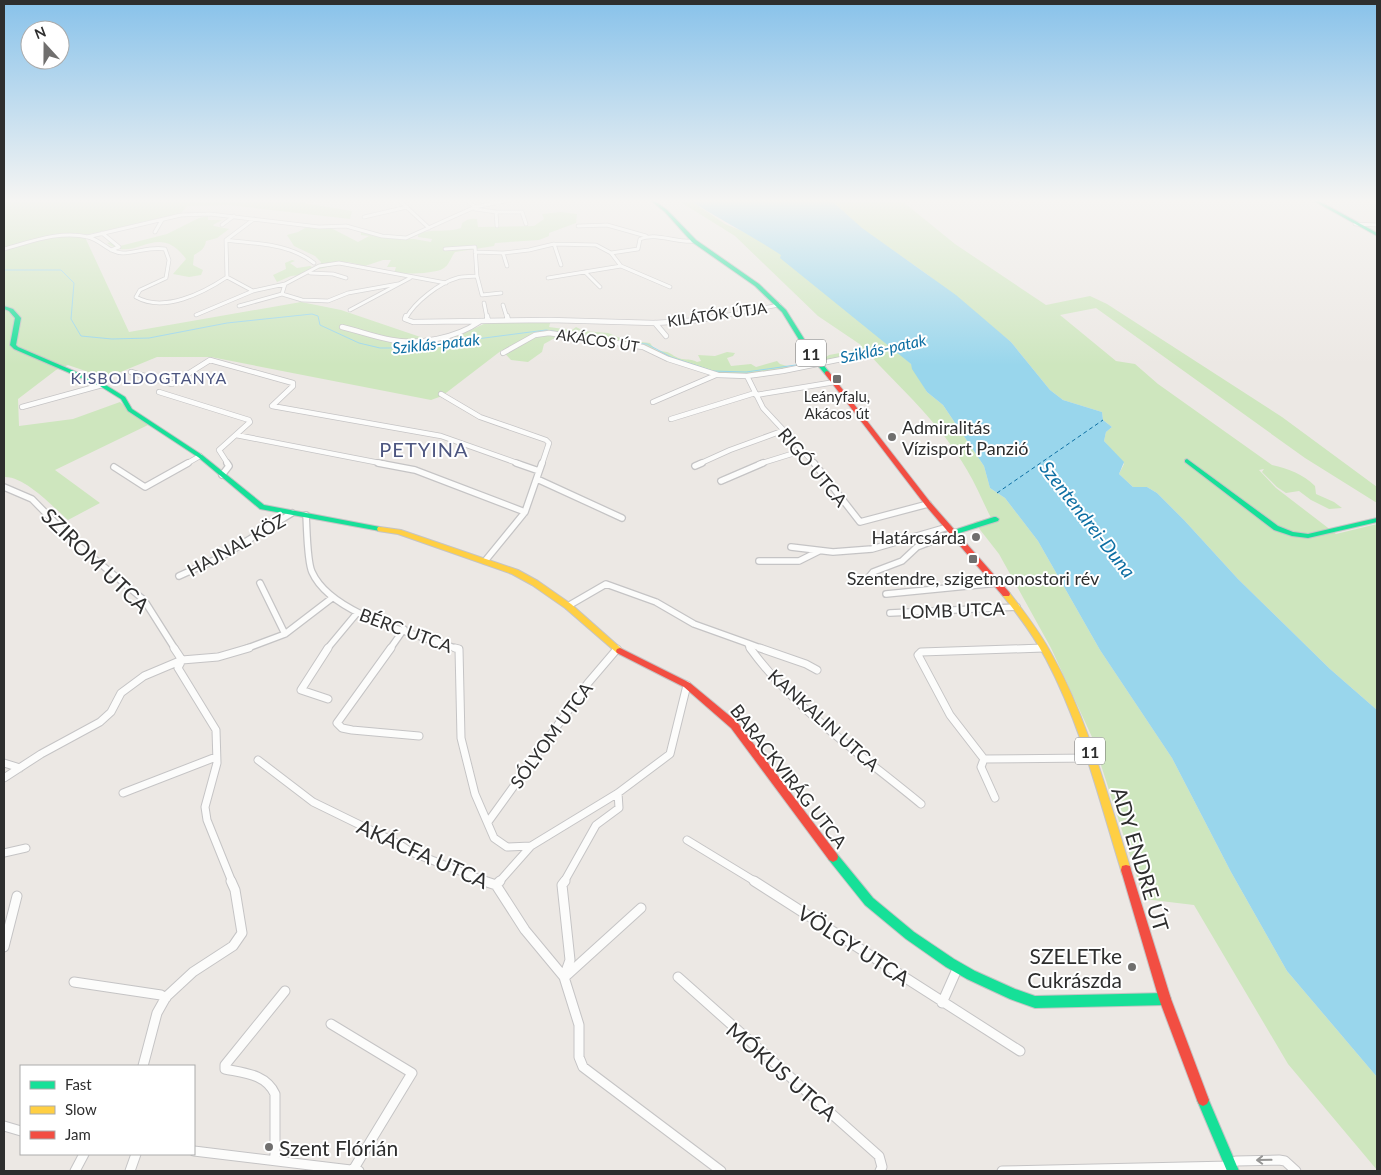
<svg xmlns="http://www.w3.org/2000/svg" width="1381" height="1175" font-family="Lato,sans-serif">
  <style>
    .green { fill: #cee6be }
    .water { fill: #99d6ec }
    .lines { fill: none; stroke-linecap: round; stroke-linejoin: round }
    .stream { stroke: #99d6ec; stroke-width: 1 }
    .ferry { stroke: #0d6fa3; stroke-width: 1; stroke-dasharray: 4 3; stroke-linecap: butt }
    .street-far4-casing { stroke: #c5c4c5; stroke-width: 4.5 }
    .street-far3-casing { stroke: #c5c4c5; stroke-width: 6 }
    .street-far2-casing { stroke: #c5c4c5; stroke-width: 8 }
    .street-far1-casing { stroke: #c5c4c5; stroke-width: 9 }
    .street-casing { stroke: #c5c4c5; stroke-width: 11 }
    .fast-casing { stroke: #c5c4c5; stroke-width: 2 }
    .slow-casing { stroke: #c5c4c5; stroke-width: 2 }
    .jam-casing { stroke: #c5c4c5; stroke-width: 2 }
    .street-far4 { stroke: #fcfcfb; stroke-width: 3 }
    .street-far3 { stroke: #fcfcfb; stroke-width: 4.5 }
    .street-far2 { stroke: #fcfcfb; stroke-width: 5.5 }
    .street-far1 { stroke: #fcfcfb; stroke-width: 7 }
    .street { stroke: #fcfcfb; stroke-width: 9 }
    .fast { fill: #16e098; fill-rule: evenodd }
    .slow { fill: #ffcf43; fill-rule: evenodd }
    .jam { fill: #f24e42; fill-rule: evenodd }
    .oneway { stroke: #959594 }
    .poi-dot { fill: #706f6e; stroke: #fff; stroke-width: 2 }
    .labels { text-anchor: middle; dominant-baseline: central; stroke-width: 4; stroke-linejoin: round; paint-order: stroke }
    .far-street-label { font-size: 15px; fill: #2e2e2e; stroke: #fff }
    .far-poi-label { font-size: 15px; fill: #2e2e2e; stroke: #fff }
    .far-water-label { font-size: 16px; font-style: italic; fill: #0d6fa3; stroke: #fff }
    .shield { fill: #fff; stroke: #6d6d6d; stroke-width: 1 }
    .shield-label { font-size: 16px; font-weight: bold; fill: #2e2e2e }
    .far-neighbourhood-label { font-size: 16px; letter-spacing: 1px; fill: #4d5680; stroke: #fff }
    .poi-label { font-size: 18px; fill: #2e2e2e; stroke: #fff; text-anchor: start }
    .street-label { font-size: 18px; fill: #2e2e2e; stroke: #fff }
    .water-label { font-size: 19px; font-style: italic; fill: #0d6fa3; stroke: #fff }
    .quarter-label { font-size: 20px; letter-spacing: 1px; fill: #4d5680; stroke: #fff }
    .near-street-label { font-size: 21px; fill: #2e2e2e; stroke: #fff }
    .near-poi-label { font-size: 21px; fill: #2e2e2e; stroke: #fff; text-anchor: end }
  </style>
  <rect width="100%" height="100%" fill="#ece8e4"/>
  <path class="green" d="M4,201H292L352,211L350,219L229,205L187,206L181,213L127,227L84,235L129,332L301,302L341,310L441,344L488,322L551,320L549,327L572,330L576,327L584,331L608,333L625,340L650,343C656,352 658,350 667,352C672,354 676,358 682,359C688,360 692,359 697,362L701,361L698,355L715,356L727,352L735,353L733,356L727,358L731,366L751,364L756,367L777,361L780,364L794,368L746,374H720L665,357L647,347L571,335L553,339L544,344L542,352L528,362L511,360L502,350L442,396L431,400L211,357H157L106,378L68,365L56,370L18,399L19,426L73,419L120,402L148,425L55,470L100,503L68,520C53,507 25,476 4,477Z
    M679,201H691L725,224L749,234L782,255L897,351L911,364L927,392L943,405L984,466L990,488L1005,498L1038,541L1100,650L1172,758L1231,872L1287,971L1377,1077V1170L1288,1064L1194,905L1144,899L1092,737L1051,648L999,554L974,522L991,518C983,502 976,485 967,470C941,424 901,389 866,351L863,354L825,362L823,359L829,355L851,351L861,345L818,316L735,236Z
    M829,201H902L955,244L1046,305L1090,296L1107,304L1282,417L1377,487V503L1305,458L1096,308L1060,315L1116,361L1135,364L1158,384L1272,465C1289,469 1303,474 1315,486L1316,494L1334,502L1342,508L1329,509L1311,500L1299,491L1286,493L1277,487L1262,472L1264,469L1259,470L1276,488L1336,534L1377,524V710L1330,669L1238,579L1184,520L1157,493L1147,487H1133L1119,474L1124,464L1104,441L1106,432L1112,427L1103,420L1102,412L1063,400L1050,390L1011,342L928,275L861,228Z
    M561,212L577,214L576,223L549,233V236L539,240L495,243L494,246L455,252C451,257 449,265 444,268C436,274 406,274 394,273L396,267H387L391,260H383L365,266L348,262L319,269L321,262L315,256L294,246L287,235L298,232L305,228H331L358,242L369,236L361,235V231L392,239H414L431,242L432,239L418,237V234C431,228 447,233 461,228L462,223C467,219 471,218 477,219L478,227L534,226L544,219L542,214Z
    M208,216V220H222L213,225L214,226L229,229L217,238L206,241C205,248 201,251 194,255L193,265L203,270L201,275L189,277L173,274L186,259C157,219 135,265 107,243L112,242L120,246L167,234L199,218Z
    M292,260L295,261L290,263L297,268L310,266L312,267L301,275L291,276L277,282L273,275L286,269L285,263Z"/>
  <path class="water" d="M691,201H829L834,203L862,228L956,295L1011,342L1050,390L1063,400L1102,412L1103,420L1112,427L1106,432L1104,441L1124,462L1119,474L1133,487H1147L1157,493L1184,520L1238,579L1330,669L1377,710V1077L1287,971L1231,872L1172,758L1100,650L1038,541L1005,498L990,488L984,466L943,405L927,392L912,369L911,364L780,258L781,255C752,236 721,220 691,201Z"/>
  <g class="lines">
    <path class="stream" d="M4,270H61L74,283L71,319L81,336L112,339L149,338L227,323L312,314L318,316L320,325L359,343L380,348H407L546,330L616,341
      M631,343L647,344L671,357L713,371L746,372L810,363
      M822,361L893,346"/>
    <path class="ferry" d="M997,493L1103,420"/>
    <g class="street-far4-casing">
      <path id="street-far4" d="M400,201L429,228
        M434,201H445
        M468,201L475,207
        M475,209L496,212H522L526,224
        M496,212L497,226
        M364,217L407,207
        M1355,224L1377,225
        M222,225L234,216
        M578,226L607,225L646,236
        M155,232L162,220
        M102,233L119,247L111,250
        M87,237L181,215L210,214L319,227L346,226L382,236L406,238L475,207L505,201
        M226,240C256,244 289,243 314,263
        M554,244L561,265
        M4,249C30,242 60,230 88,237C101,240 109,253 123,253C137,253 150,246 165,249L169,260L166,278L140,290L136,297C164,313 203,293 227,277L226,240L254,219
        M445,249L475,247L477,276L482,295L501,293
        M475,252L503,253L529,250L554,244L596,245L611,253L638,249L640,239C655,232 677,243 694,241
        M503,253L507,266
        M611,253L621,266L670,287
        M585,272L600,287
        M310,273L333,274L346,278
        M227,277L253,291
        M548,278L621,266
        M285,284L282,294L302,300L328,301L348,293L398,284
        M484,303L487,318
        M503,305L507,318
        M239,306L282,294
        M350,310L410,278
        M196,315L253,291L285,284L319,266L339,263L446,283
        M406,318C415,302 439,283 457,278C463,276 470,277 477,276
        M712,318L779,305"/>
    </g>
    <g class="street-far3-casing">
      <path id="street-far3" d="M406,316L405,319L413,322L550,320L655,323L700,320L719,316
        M487,316L488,321
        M507,316L508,320
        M655,323L666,336
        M342,327C359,331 375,337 392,340C419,345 456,338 479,322
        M503,353L535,335L549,333L643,347L668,359L718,375L747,376L783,371L871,353
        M131,372L172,384L210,360L293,383V386L272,406L441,436L520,464
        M747,376L763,408L815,464
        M159,392L249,420L250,422L219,450L228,464
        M441,394L480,417L546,440L549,443L542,464
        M756,395L835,382
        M653,402L716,375
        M22,407L102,385
        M671,419L755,393
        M236,435L385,464
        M186,464L200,456
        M699,464L730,450L782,431
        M759,464L801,451"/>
    </g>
    <g class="street-far2-casing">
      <path id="street-far2" d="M378,463L415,470L525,512
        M516,463L539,471
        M814,463L860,522L928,504
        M695,466L702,463
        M114,467L145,487L188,463
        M222,475L229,466L227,463
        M537,479L622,518
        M721,481L763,463
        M4,487L32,499L73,541L144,600L175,649
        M306,515C307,529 307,561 312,572C331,615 416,634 458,649
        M791,547L833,552L872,549L948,527
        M485,561L525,512L542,463
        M759,561H799L819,551
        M179,576L221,557L292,513
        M260,583L285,634
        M859,583L868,578L873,572L902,561L917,547L953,533
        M886,594L998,583
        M568,606L606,584L656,602L694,624L747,643L751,649
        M890,613L1017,607
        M747,643L763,649
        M245,649L285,634L332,598
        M327,649L357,613
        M390,649L404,629
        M1019,649L1043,648"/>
    </g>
    <g class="street-far1-casing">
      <path id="street-far1" d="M174,648L182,660
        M391,648L337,723L342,728L352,730L419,736
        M455,648L459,649L461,738L475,794L494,838L507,847L531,846L618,793L670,754L687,685
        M750,648C794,709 863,756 921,804
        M760,648L806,664L817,670
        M182,660L178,668L216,730L217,763L205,807L207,820L232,882
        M328,699L301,690L328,648
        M984,759L950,715L918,655L921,652L1043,648
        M984,759L1092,758
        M984,759L981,767L995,798
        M258,760L313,802L397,843L411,852L488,882
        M4,763L20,768
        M4,778L41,754L100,722L111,712L121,693L144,676L182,660L218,657L249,648
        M123,793L216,757
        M488,822L588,683L617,649
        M687,840L756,882
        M4,853L26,848
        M499,882L531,846
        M564,882L596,825L619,808L618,793"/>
    </g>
    <g class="street-casing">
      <path id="street" d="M484,881L496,885L525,930L564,977L579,1025V1057L583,1067L721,1171
        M754,881L1020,1051
        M496,885L500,881
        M4,947L17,896
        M566,976L641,908
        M564,977L570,960L562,885L565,881
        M678,977L879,1156L882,1167L880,1171
        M74,982L161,995L166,998
        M942,1003L958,967
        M331,1024L412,1073L353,1170
        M143,1066L157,1013L166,997L193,972L233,946L242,933L235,890L231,881
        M4,1126L21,1131
        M194,1151L359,1171
        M275,1160V1094C266,1074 244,1073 225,1069V1065L285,991
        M75,1171L84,1154
        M130,1171L136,1154
        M1002,1171L1230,1166L1236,1161L1279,1160L1285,1161L1296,1171"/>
    </g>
    <g class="fast-casing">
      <path id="fast" d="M651,201H655L667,210L696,240L759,284L786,310L811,350L829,372V374H825L806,351L782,312L755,286L692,242L665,212Z
        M1314,201H1319L1377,233V236Z
        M4,306L13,309L21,318L16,345L18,347L104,384L125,397L132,409L202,455L264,505L380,527L383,529L380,531L260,509L198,457L128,411L121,399L100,386L14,349L10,345L15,318L9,311L4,309Z
        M1187,459L1278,526L1293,532L1308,534L1377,518V522L1308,538L1292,536L1274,530L1185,462V460Z
        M994,517H996L999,519L998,521L953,535L949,533L951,531Z
        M833,852L837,854L873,898L914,932L954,959L975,971L1015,989L1035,996L1165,993L1169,995L1171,999L1169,1003L1165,1005L1035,1008L1010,999L967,979L946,967L906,939L865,905L829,860L828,857L829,854Z
        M1203,1094L1207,1096L1239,1171H1227L1197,1100L1199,1096Z"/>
    </g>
    <g class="slow-casing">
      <path id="slow" d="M378,527H380L401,530L518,570L538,581L571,604L624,651L623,653L620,654L617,653L565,608L532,585L512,574L398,534L378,531L377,529Z
        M1006,591L1009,592C1024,612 1040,632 1052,655C1089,722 1108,797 1131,870L1130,874L1126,875L1122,874L1121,870C1099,799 1081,725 1046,659C1034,636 1019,616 1003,596L1002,594L1003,592Z"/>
    </g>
    <g class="jam-casing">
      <path id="jam" d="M827,371L829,372L930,502L1009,592L1010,594L1009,596H1003L926,506L825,374V372Z
        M620,648L690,683L737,722L837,854L838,857L837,860L833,862L829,860L731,728L684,687L617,653L616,651L617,649Z
        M1126,865L1130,866L1131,870L1171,999L1209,1100L1207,1104L1203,1106L1199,1104L1197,1100L1159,999L1121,870L1122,866Z"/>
    </g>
    <use href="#street-far4" class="street-far4"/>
    <use href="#street-far3" class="street-far3"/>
    <use href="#street-far2" class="street-far2"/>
    <use href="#street-far1" class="street-far1"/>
    <use href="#street" class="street"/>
    <use href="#fast" class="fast"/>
    <use href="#slow" class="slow"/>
    <use href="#jam" class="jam"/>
  </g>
  <defs><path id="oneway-shaft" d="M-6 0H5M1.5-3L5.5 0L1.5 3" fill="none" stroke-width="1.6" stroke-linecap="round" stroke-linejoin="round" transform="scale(1.25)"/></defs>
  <use class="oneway" href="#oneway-shaft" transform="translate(1264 1160) rotate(179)"/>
  <linearGradient id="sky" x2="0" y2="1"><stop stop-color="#88c2ea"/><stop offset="0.55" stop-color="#f6f5f3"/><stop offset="1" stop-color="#f6f5f3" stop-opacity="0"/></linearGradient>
  <rect width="1381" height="365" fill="url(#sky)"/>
  <g class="poi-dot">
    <rect x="832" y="374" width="10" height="10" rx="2.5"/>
    <circle cx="892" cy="437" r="5"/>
    <circle cx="976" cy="537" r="5"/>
    <rect x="968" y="554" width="10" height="10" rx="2.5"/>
    <circle cx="1132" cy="967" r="5"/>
    <circle cx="269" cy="1147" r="5"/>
  </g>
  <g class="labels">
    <g class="far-street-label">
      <text transform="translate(717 314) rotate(-8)">KILÁTÓK ÚTJA</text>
      <text transform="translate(598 340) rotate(9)">AKÁCOS ÚT</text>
    </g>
    <g class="far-poi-label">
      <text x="837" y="396">Leányfalu,<tspan x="837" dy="17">Akácos út</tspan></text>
    </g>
    <g class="far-water-label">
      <text transform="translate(436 343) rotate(-6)">Sziklás-patak</text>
      <text transform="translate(883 348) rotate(-12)">Sziklás-patak</text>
    </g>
    <g class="shield">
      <rect x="796" y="339.5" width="30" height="27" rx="4"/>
      <rect x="1075" y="737.5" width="30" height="27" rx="4"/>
    </g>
    <g class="shield-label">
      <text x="811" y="353">11</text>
      <text x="1090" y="751">11</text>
    </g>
    <g class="far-neighbourhood-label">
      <text x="149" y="377">KISBOLDOGTANYA</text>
    </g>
    <g class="poi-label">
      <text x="902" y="427">Admiralitás<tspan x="902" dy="21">Vízisport Panzió</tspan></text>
      <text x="966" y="537" text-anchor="end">Határcsárda</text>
      <text x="973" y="578" text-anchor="middle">Szentendre, szigetmonostori rév</text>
    </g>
    <g class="street-label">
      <text transform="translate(813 467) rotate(50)">RIGÓ UTCA</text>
      <text transform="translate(236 545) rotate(-29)">HAJNAL KÖZ</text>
      <text transform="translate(953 610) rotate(-2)">LOMB UTCA</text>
      <text transform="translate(406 630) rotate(20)">BÉRC UTCA</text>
      <text transform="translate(824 720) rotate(42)">KANKALIN UTCA</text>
      <text transform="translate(551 735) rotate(-54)">SÓLYOM UTCA</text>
      <text transform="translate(789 776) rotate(52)">BARACKVIRÁG UTCA</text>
    </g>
    <g class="water-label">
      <text transform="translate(1088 519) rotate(52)">Szentendrei-Duna</text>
    </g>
    <g class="quarter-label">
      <text x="424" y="449">PETYINA</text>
    </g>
    <g class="near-street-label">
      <text transform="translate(96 560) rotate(44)">SZIROM UTCA</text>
      <text transform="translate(423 853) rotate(24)">AKÁCFA UTCA</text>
      <text transform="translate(1141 859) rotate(73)">ADY ENDRE ÚT</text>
      <text transform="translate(854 945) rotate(33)">VÖLGY UTCA</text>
      <text transform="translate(782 1071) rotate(41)">MÓKUS UTCA</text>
    </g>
    <g class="near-poi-label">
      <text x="1122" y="955">SZELETke<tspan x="1122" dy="24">Cukrászda</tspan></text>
      <text x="279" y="1147" text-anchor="start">Szent Flórián</text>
    </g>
  </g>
  <rect width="1381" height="1175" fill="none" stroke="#2e2e2e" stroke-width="10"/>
  <rect x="20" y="1065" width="175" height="90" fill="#ffffff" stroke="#ababab"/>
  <rect x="30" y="1081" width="25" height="8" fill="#16e098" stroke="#ababab"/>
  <text x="65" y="1090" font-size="15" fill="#2e2e2e">Fast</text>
  <rect x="30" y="1106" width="25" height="8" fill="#ffcf43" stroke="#ababab"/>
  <text x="65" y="1115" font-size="15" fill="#2e2e2e">Slow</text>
  <rect x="30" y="1131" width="25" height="8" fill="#f24e42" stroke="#ababab"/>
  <text x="65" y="1140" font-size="15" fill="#2e2e2e">Jam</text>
  <g transform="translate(45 45) rotate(339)"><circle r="24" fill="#ffffff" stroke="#ababab"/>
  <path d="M0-4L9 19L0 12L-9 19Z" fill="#706f6e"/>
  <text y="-8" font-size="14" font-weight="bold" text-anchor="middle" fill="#2e2e2e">N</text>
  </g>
</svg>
